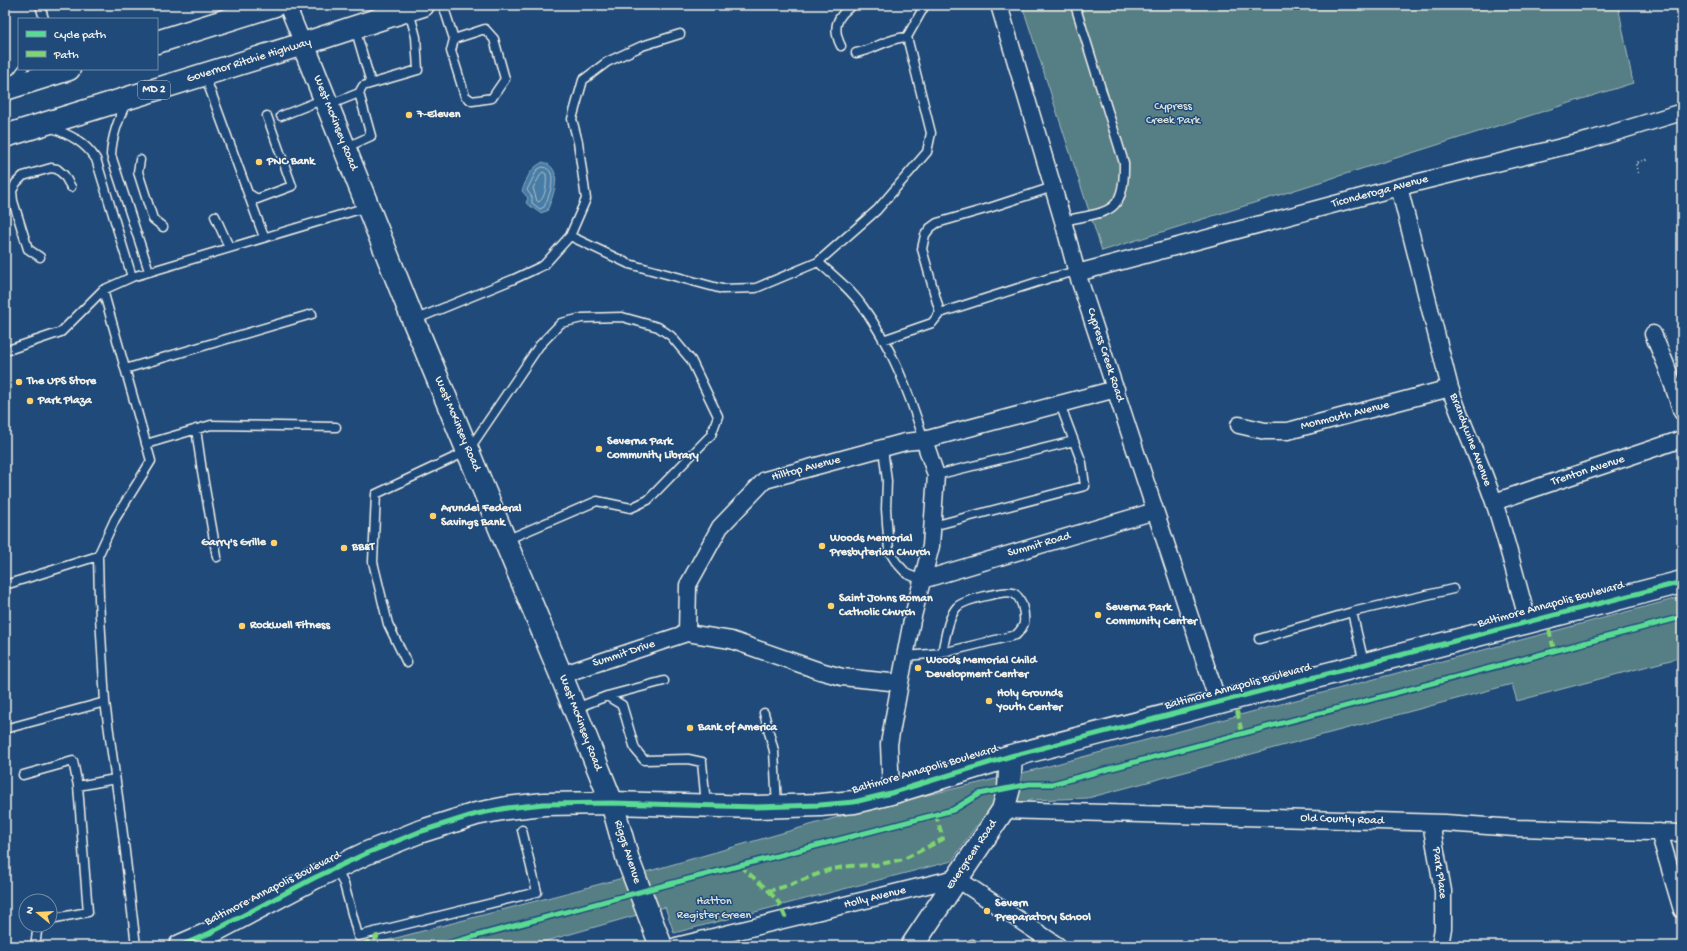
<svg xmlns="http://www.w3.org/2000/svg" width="1687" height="951" font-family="'Gochi Hand',sans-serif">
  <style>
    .green { fill: #567e85; stroke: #a5b8b6 }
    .water { fill: #477ba5; stroke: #8caac0 }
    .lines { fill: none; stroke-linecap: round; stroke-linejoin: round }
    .shore { stroke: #afc2cd; stroke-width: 1 }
    .lane-casing { stroke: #f4f1e8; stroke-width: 11 }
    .street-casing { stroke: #f4f1e8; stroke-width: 19 }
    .secondary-casing { stroke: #f4f1e8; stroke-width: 25 }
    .highway-casing { stroke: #f4f1e8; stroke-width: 25 }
    .path { stroke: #f4f1e8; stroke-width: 2.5; stroke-dasharray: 1 3; stroke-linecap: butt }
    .lane { stroke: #1f4a7a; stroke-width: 8 }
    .street { stroke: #1f4a7a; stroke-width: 16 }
    .secondary { stroke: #1f4a7a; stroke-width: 22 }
    .highway { stroke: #1f4a7a; stroke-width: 22 }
    .quiet { stroke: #7fd670; stroke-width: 4; stroke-dasharray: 8 4; stroke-linecap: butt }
    .cycleway-casing { stroke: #1f4a7a; stroke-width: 8 }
    .cycleway { stroke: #5adb95; stroke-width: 5 }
    .poi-dot { fill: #ffd166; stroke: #1f4a7a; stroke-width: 1.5 }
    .labels { text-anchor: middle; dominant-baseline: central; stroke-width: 3; stroke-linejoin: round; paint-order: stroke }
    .shield { fill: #1f4a7a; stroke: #b4bfc7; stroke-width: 1 }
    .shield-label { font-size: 11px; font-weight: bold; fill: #f4f1e8 }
    .street-label { font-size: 12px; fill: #f4f1e8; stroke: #1f4a7a }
    .park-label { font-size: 12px; fill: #dce0d9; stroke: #1f4a7a }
    .poi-label { font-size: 12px; font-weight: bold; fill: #f4f1e8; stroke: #1f4a7a; text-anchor: start }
  </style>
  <rect width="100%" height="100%" fill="#1f4a7a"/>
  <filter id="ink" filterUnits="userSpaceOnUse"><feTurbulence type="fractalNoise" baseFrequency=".025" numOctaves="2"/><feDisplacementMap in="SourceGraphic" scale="8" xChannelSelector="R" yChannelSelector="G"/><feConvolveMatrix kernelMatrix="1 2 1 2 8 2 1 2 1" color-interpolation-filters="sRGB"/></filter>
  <g filter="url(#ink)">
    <path class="green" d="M1022,5H1618L1633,83L1102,251Z
      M1682,597V657L1517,701L1512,684L1088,798L1030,800L975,827L952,861L674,933L665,907L546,941L540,946H366L653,870L859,811L1030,771Z"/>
    <path class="water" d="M543,162C565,169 553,196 547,211L540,213L526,203L528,198L522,191C527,178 530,168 543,162Z"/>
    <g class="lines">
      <path class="shore" d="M543,167C560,170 549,197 544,207L540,209L532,203V197L527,190L537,170Z
        M543,172L546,174C547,183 546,197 539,202L537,201L533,188L541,174Z"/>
      <g class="lane-casing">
        <path id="lane" d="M40,5L44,19
          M443,5L454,39L451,51L465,96L472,101L492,98L505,79L494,39L485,29L454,39
          M355,28L371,83
          M841,46C832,28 836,16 853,5
          M856,53C874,50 887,38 907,37
          M205,76L264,237
          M14,81L23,69
          M126,102C119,119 112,135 111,155L149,271
          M329,105L359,93
          M281,116L324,99
          M50,127C70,135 84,141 96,159L132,277
          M345,148L371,136L359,93L363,86L418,70L416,37L409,11
          M140,160L138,172L153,219L163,227
          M1053,187L989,208L937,223L930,228L925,235L922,249L940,313L1050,278L1077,271
          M249,194L257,199L292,186L267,116
          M215,216L229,247
          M1063,221C1107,211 1125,216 1124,163L1075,5
          M570,236L586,199L578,142L572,119L583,80L607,62L642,46L680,34
          M40,257L28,249L13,201L12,191L16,183L23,176L51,168L57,169L64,175L71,187
          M818,262C834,276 851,290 863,307C892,347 909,393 924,440
          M414,320L514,279L544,265L570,236L629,264L722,289L756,288L818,262L877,210L927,152L931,133L907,37L925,5
          M883,340L932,323L940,313
          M5,351L61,332L103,290L132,277L367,207
          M125,369L312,314
          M196,429L202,471L217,557
          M146,444L211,425L336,427
          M883,448L887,481L886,509L889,551L896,562L907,574L922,580
          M936,475L1074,441
          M933,526L1085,486L1082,463L1060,404
          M98,556L99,599L105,702L122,826L136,946
          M5,585L98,556L115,519L151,461L103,290
          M1352,612L1453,589
          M1259,639L1352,612L1364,663
          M905,656L942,653L1016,635C1019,632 1023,628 1024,623C1025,613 1022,597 1013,593C1005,590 963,600 957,607C948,616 945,640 942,653
          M407,663L388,624L373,562L376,494L468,451L539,346L561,323L582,318L622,317L658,327L671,336L691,360L718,416L711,435L648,500L631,508L597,501L506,540
          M607,696L664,681
          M576,708L607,696L622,705L635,749L644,760L688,759L702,762L706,805
          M764,713L774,751L777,806
          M5,729L105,702
          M23,775L73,761L78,786L115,779
          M336,869L344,884L358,936L537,892L522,830
          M50,919L88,912L78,786
          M972,944L974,946
          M35,946L38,925"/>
      </g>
      <g class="street-casing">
        <path id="street" d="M287,5L303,44
          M999,5L1063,221L1077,273L1218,702
          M1399,187L1450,388C1463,427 1481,463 1494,502C1507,541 1517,582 1528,622
          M1077,273L1399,187L1590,140L1682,112
          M1653,334L1666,365L1682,412
          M1239,425L1265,431H1288L1450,388
          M924,440L1116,389
          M1494,502L1682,439
          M922,580L1155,511
          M687,633L688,585L720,527L765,480L905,442L924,440L936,475L931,546L912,620L900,683
          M561,675L687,633L731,640L820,671L842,677L900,683L889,744L891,793
          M1003,810L1445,823L1515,828L1682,833
          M1431,823L1443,891V928L1440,946
          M1659,832L1682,910
          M676,946L956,878L1058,946"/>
      </g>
      <g class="secondary-casing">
        <path id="secondary" d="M303,44L412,317L561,675L612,803L628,860L661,946
          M180,946L210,933L314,878L367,853L419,832L476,814L507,808L544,804L612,803L757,807L820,805L854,802L891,793L1011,756L1682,582
          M912,946L1003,810L1009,788L1011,756"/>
      </g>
      <g class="highway-casing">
        <path id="highway" d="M157,42L275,5
          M5,89L69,69
          M5,136L303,44L423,5"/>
      </g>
      <path class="path" d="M1638,173L1636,163L1649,159"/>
      <use href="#lane" class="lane"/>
      <use href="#street" class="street"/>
      <use href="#secondary" class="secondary"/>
      <use href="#highway" class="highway"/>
      <path class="quiet" d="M1549,629L1554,650
        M1237,711L1242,733
        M740,866L769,891L790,885L828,870L850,866L876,865L904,859L943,839L936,815
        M769,891L779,903L786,919
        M365,946V943L377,938L376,932"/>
      <g class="cycleway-casing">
        <path id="cycleway" d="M180,946L210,933L314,878L367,853L419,832L476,814L507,808L544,804L612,803L757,807L820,805L854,802L891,793L1011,756L1682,582
          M439,946L654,888L953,810L979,794L1029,784H1052L1682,617"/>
      </g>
      <use href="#cycleway" class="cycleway"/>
    </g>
  </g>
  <g class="poi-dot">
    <circle cx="409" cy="115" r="4"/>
    <circle cx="259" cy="162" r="4"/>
    <circle cx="19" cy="382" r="4"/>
    <circle cx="30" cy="401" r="4"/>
    <circle cx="599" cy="449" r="4"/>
    <circle cx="433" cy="516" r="4"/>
    <circle cx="274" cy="543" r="4"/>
    <circle cx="822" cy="546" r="4"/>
    <circle cx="344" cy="548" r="4"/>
    <circle cx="831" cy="606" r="4"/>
    <circle cx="1098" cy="615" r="4"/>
    <circle cx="242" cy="626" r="4"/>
    <circle cx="918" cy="668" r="4"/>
    <circle cx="989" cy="701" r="4"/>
    <circle cx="690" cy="728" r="4"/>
    <circle cx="987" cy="911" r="4"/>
  </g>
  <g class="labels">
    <rect class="shield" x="138" y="81" width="32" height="18" rx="3"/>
    <g class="shield-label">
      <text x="154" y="90">MD 2</text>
    </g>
    <g class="street-label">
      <text transform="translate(249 61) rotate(-17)">Governor Ritchie Highway</text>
      <text transform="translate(335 123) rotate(68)">West McKinsey Road</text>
      <text transform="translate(1380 192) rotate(-15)">Ticonderoga Avenue</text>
      <text transform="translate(1105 355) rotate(72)">Cypress Creek Road</text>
      <text transform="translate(1345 416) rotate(-14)">Monmouth Avenue</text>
      <text transform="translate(457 424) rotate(67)">West McKinsey Road</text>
      <text transform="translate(1470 440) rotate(69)">Brandywine Avenue</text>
      <text transform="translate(806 469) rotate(-15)">Hilltop Avenue</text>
      <text transform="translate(1588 471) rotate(-18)">Trenton Avenue</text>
      <text transform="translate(1039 545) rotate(-16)">Summit Road</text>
      <text transform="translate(1551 605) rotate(-15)">Baltimore Annapolis Boulevard</text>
      <text transform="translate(624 654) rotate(-18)">Summit Drive</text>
      <text transform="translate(1238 687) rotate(-15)">Baltimore Annapolis Boulevard</text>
      <text transform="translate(580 723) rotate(69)">West McKinsey Road</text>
      <text transform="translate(925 770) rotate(-16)">Baltimore Annapolis Boulevard</text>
      <text transform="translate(1342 820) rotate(2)">Old County Road</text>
      <text transform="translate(627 852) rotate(72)">Riggs Avenue</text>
      <text transform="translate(972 855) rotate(-56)">Evergreen Road</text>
      <text transform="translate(1439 873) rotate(82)">Park Place</text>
      <text transform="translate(273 889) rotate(-27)">Baltimore Annapolis Boulevard</text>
      <text transform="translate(875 898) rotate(-14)">Holly Avenue</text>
    </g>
    <g class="park-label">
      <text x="1173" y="107">Cypress<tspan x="1173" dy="14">Creek Park</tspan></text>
      <text x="714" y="902">Hatton<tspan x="714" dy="14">Register Green</tspan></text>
    </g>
    <g class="poi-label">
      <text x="417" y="115">7-Eleven</text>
      <text x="267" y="162">PNC Bank</text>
      <text x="27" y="382">The UPS Store</text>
      <text x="38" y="401">Park Plaza</text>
      <text x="607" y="442">Severna Park<tspan x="607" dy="14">Community Library</tspan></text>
      <text x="441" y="509">Arundel Federal<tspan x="441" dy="14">Savings Bank</tspan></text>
      <text x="830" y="539">Woods Memorial<tspan x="830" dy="14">Presbyterian Church</tspan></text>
      <text x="266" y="543" text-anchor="end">Garry's Grille</text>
      <text x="352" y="548">BB&amp;T</text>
      <text x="839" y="599">Saint Johns Roman<tspan x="839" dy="14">Catholic Church</tspan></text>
      <text x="1106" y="608">Severna Park<tspan x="1106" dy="14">Community Center</tspan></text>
      <text x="250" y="626">Rockwell Fitness</text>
      <text x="926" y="661">Woods Memorial Child<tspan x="926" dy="14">Development Center</tspan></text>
      <text x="997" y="694">Holy Grounds<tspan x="997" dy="14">Youth Center</tspan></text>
      <text x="698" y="728">Bank of America</text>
      <text x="995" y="904">Severn<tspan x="995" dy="14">Preparatory School</tspan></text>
    </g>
  </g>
  <rect width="1687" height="951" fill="none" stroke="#1f4a7a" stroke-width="20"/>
  <rect x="10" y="10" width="1667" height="931" fill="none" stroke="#f4f1e8" stroke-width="1.5" filter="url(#ink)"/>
  <rect x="18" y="18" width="140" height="52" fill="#1f4a7a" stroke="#748da6"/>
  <rect x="26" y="31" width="20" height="6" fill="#5adb95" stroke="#748da6"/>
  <text x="54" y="38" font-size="12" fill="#f4f1e8">Cycle path</text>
  <rect x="26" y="51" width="20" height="6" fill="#7fd670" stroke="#748da6"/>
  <text x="54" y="58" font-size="12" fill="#f4f1e8">Path</text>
  <g transform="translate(38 913) rotate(288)"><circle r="19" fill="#1f4a7a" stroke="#748da6"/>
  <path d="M0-3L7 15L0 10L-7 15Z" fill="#ffd166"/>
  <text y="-6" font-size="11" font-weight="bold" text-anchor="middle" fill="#f4f1e8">N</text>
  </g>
</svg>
